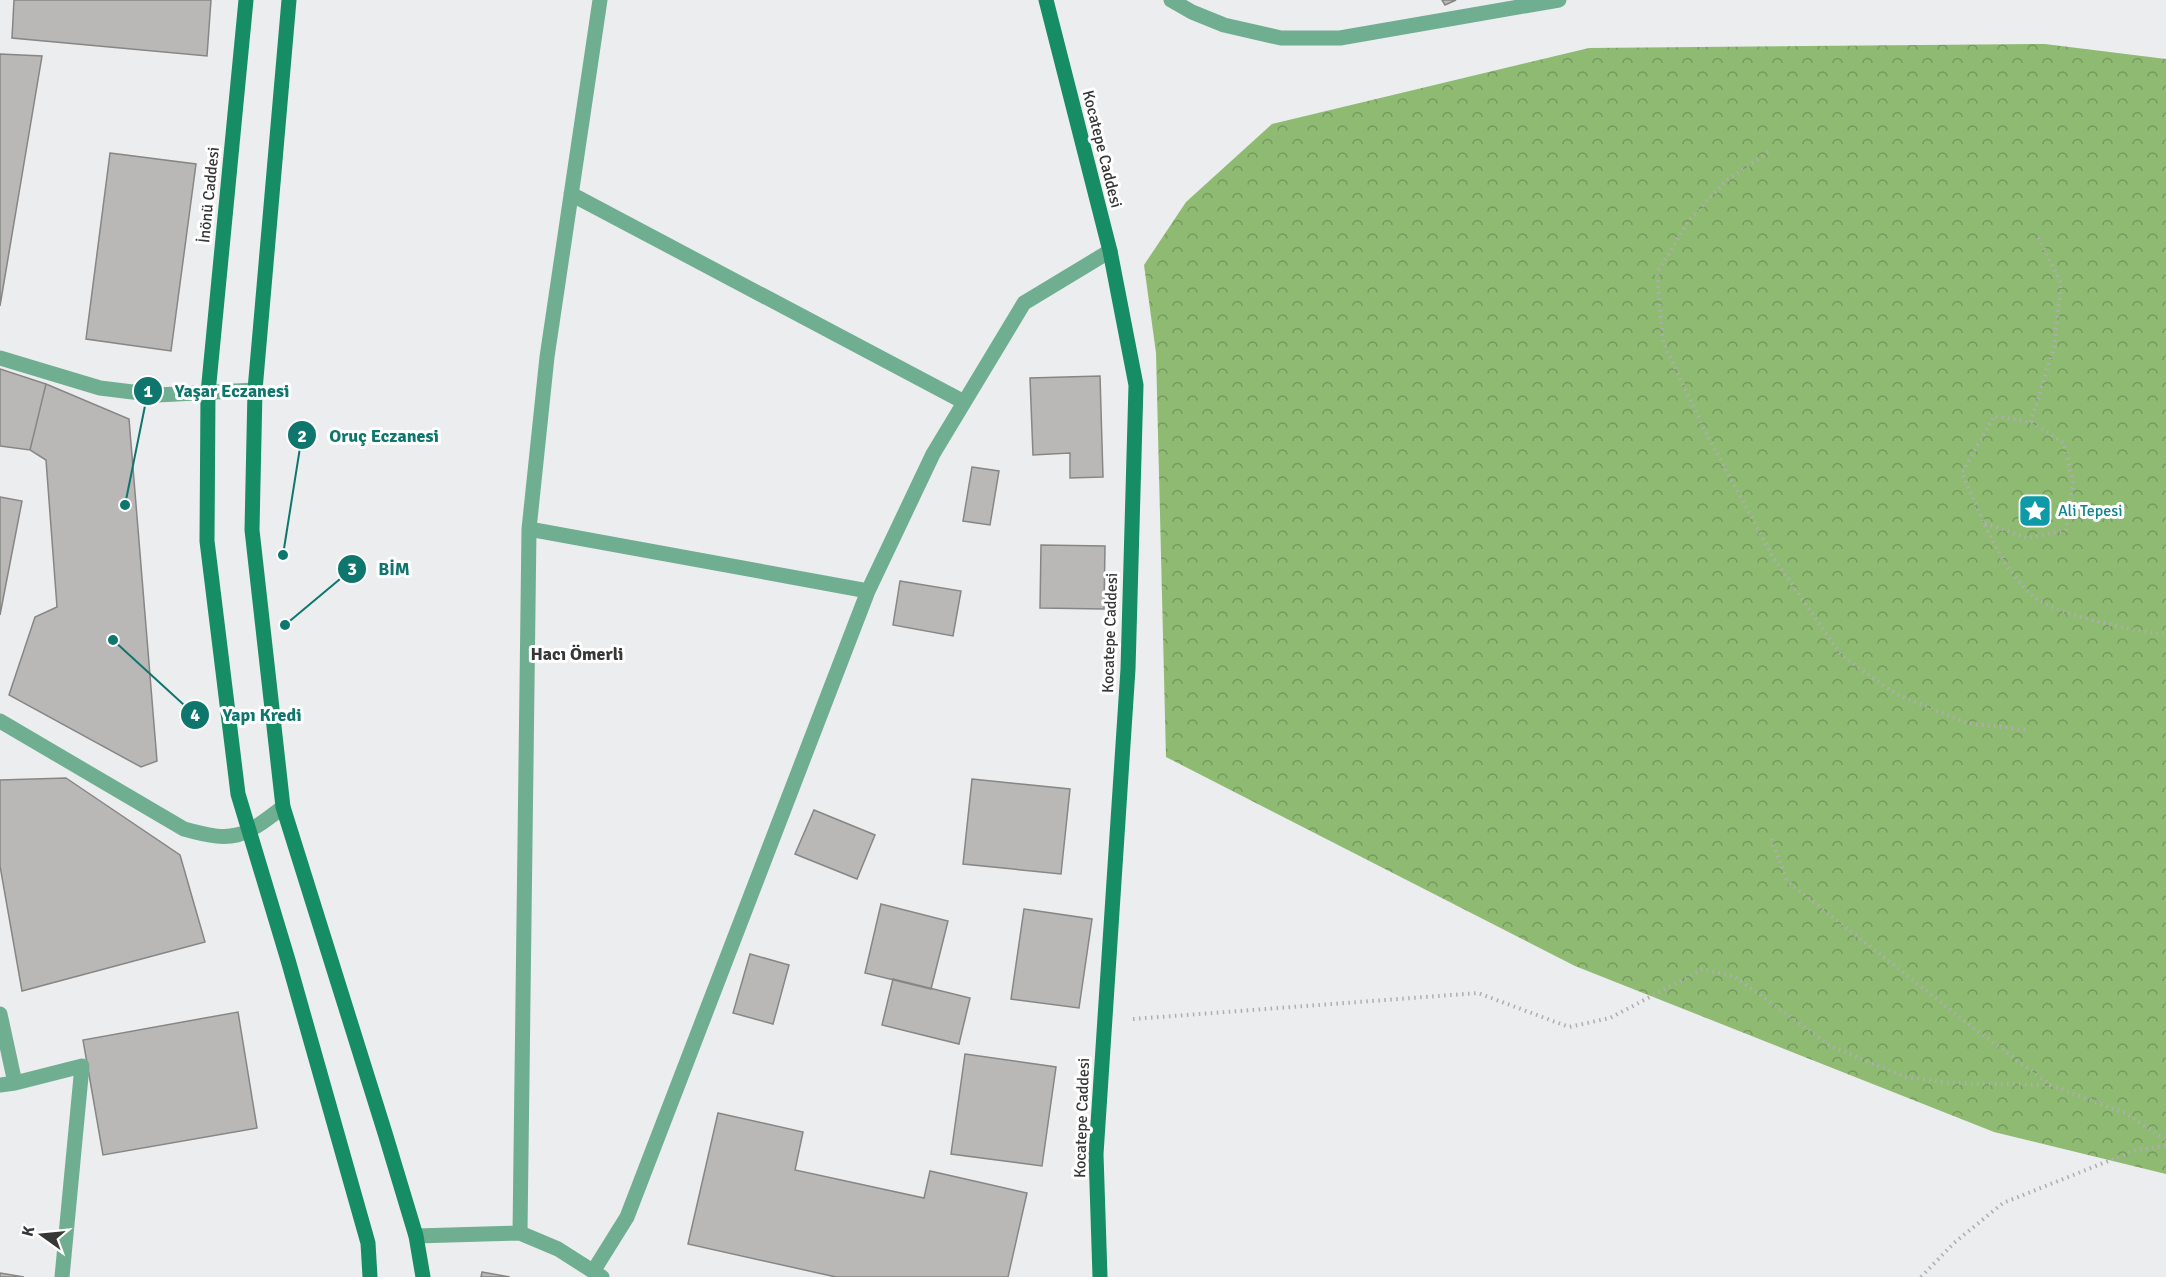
<svg xmlns="http://www.w3.org/2000/svg" width="2166" height="1277" font-family="Signika,sans-serif">
  <style>
    .forest { fill: url(#forest-crowns) }
    .building { fill: #b9b8b6; stroke: #878684; stroke-width: 1.5 }
    .lines { fill: none; stroke-linecap: round; stroke-linejoin: round }
    .path { stroke: #aeaeb0; stroke-width: 4; stroke-dasharray: 1.5 4.5; stroke-linecap: butt }
    .street { stroke: #6fae91; stroke-width: 15 }
    .secondary { stroke: #168d65; stroke-width: 15 }
    .labels { text-anchor: middle; dominant-baseline: central; stroke-width: 6; stroke-linejoin: round; paint-order: stroke }
    .street-label { font-size: 16px; fill: #373738; stroke: #fff }
    .culture-label { font-size: 16px; fill: #0d838f; stroke: #fff; text-anchor: start }
    .neighbourhood-label { font-size: 18px; font-weight: bold; fill: #373738; stroke: #fff }
    .leader { fill: none; stroke: #0f766e; stroke-width: 2 }
    .callout-dot { fill: #0f766e; stroke: #fff; stroke-width: 2 }
    .mark-label { font-size: 18px; text-anchor: middle; font-weight: bold; fill: #fff }
    .callout-label { font-size: 18px; text-anchor: middle; font-weight: bold; fill: #0f766e; stroke: #fff; stroke-width: 6; stroke-linejoin: round; paint-order: stroke }
  </style>
  <defs>
    <pattern id="forest-crowns" width="20" height="18" patternUnits="userSpaceOnUse" patternTransform="scale(1.5)"><rect width="20" height="18" fill="#8ebb71"/><path d="M2 6a3 3 0 1 1 6 0M12 15a3 3 0 1 1 6 0" fill="none" stroke="#75995e"/></pattern>
  </defs>
  <rect width="100%" height="100%" fill="#ecedef"/>
  <path class="forest" d="M2045,44L2166,59V1174L1994,1132L1575,966L1166,757L1156,353L1144,265L1186,202L1272,124L1589,48Z"/>
  <path class="building" d="M14,0H211L207,56L12,38Z
    M1442,0H1456L1445,5Z
    M0,54L42,56L0,306Z
    M110,153L196,164L171,351L86,339Z
    M0,369L46,384L30,450L0,446Z
    M1100,376L1103,477L1070,478V453L1033,455L1030,378Z
    M46,384L129,419L157,761L141,767L9,695L35,617L57,607L46,460L30,450Z
    M972,467L999,471L990,525L963,521Z
    M0,497L22,501L0,615Z
    M1041,545L1105,546L1104,609L1040,608Z
    M900,581L961,591L953,636L893,625Z
    M66,778L180,855L205,942L22,991L0,866V780Z
    M972,779L1070,789L1061,874L963,864Z
    M814,810L875,835L857,879L795,854Z
    M881,904L948,921L931,989L865,973Z
    M1024,909L1092,919L1079,1008L1011,999Z
    M750,954L789,965L773,1024L733,1013Z
    M893,979L970,998L959,1044L882,1025Z
    M238,1012L257,1128L103,1155L83,1040Z
    M965,1054L1056,1067L1042,1166L951,1154Z
    M718,1113L803,1132L795,1170L924,1198L930,1171L1027,1193L1008,1277H836L688,1244Z
    M482,1272L510,1277H481Z
    M0,1273L24,1277H0Z"/>
  <g class="lines">
    <path class="path" d="M1768,152L1726,181L1689,220L1657,273L1663,342L1704,429L1773,557L1841,655L1896,694L1967,723L2027,730
      M2031,422L2054,347L2061,283L2037,235
      M1985,523L2027,538L2066,530L2073,483L2064,443L2031,422L1994,416L1962,473C1981,515 1998,565 2033,596C2053,614 2139,633 2166,634
      M1771,839L1787,881L1972,1027L2051,1085L2125,1113L2166,1140
      M1133,1019L1478,993L1569,1027L1610,1018L1703,969L1735,977L1832,1047L1906,1077L1951,1083L2051,1085
      M1921,1277L1954,1243L2003,1203L2136,1150L2166,1146"/>
    <path class="street" d="M1171,0L1192,12L1224,25L1281,38H1340L1559,0
      M571,194L964,402
      M0,358L100,388L157,395L255,390
      M529,529L868,591
      M0,721L184,829C234,843 243,838 283,807
      M0,1014L15,1083L82,1066L62,1277
      M0,1085L15,1083
      M520,1233L529,529L547,357L600,0
      M416,1236L520,1233L558,1249L602,1277
      M594,1270L627,1217L868,591L933,454L1024,303L1110,251"/>
    <path class="secondary" d="M246,0L208,393L207,541L238,794L288,960L368,1243L370,1277
      M289,0L255,390L252,530L283,807L385,1133L416,1236L423,1277
      M1046,0L1110,251L1136,385L1128,669L1096,1154L1100,1277"/>
  </g>
  <defs>
    <g id="sight-square" transform="scale(1.725)"><rect x="-9" y="-9" width="18" height="18" rx="4" fill="#0f9aa8" stroke="#fff"/><path d="M0-6L1.8-2.2L6-1.7L2.9 1.2L3.7 5.4L0 3.3L-3.7 5.4L-2.9 1.2L-6-1.7L-1.8-2.2Z" fill="#fff"/></g>
  </defs>
  <g fill-rule="evenodd">
    <use href="#sight-square" x="2035" y="511"/>
  </g>
  <g class="labels">
    <g class="street-label">
      <text transform="translate(1102 149) rotate(76)">Kocatepe Caddesi</text>
      <text transform="translate(209 195) rotate(-84)">İnönü Caddesi</text>
      <text transform="translate(1110 633) rotate(-88)">Kocatepe Caddesi</text>
      <text transform="translate(1082 1118) rotate(-88)">Kocatepe Caddesi</text>
    </g>
    <g class="culture-label">
      <text x="2058" y="511">Ali Tepesi</text>
    </g>
    <g class="neighbourhood-label">
      <text x="577" y="654">Hacı Ömerli</text>
    </g>
  </g>
  <path class="leader" d="M125 505L148 391M283 555L302 435M285 625L352 569M113 640L195 715"/>
  <g class="callout-dot">
    <circle cx="125" cy="505" r="6"/>
    <circle cx="283" cy="555" r="6"/>
    <circle cx="285" cy="625" r="6"/>
    <circle cx="113" cy="640" r="6"/>
    <circle cx="148" cy="391" r="15"/>
    <circle cx="302" cy="435" r="15"/>
    <circle cx="352" cy="569" r="15"/>
    <circle cx="195" cy="715" r="15"/>
  </g>
  <g class="mark-label">
    <text x="148" y="397">1</text>
    <text x="302" y="442">2</text>
    <text x="352" y="575">3</text>
    <text x="195" y="721">4</text>
  </g>
  <g class="callout-label">
    <text x="232" y="397">Yaşar Eczanesi</text>
    <text x="384" y="442">Oruç Eczanesi</text>
    <text x="394" y="575">BİM</text>
    <text x="262" y="721">Yapı Kredi</text>
  </g>
  <g transform="translate(42 1235) rotate(285)" stroke="#ffffff" stroke-width="4.5" paint-order="stroke">
  <path d="M0-4.5L10 22L0 15L-10 22Z" fill="#373738"/>
  <text y="-9" font-size="16" font-weight="bold" text-anchor="middle" fill="#373738">K</text>
  </g>
</svg>
